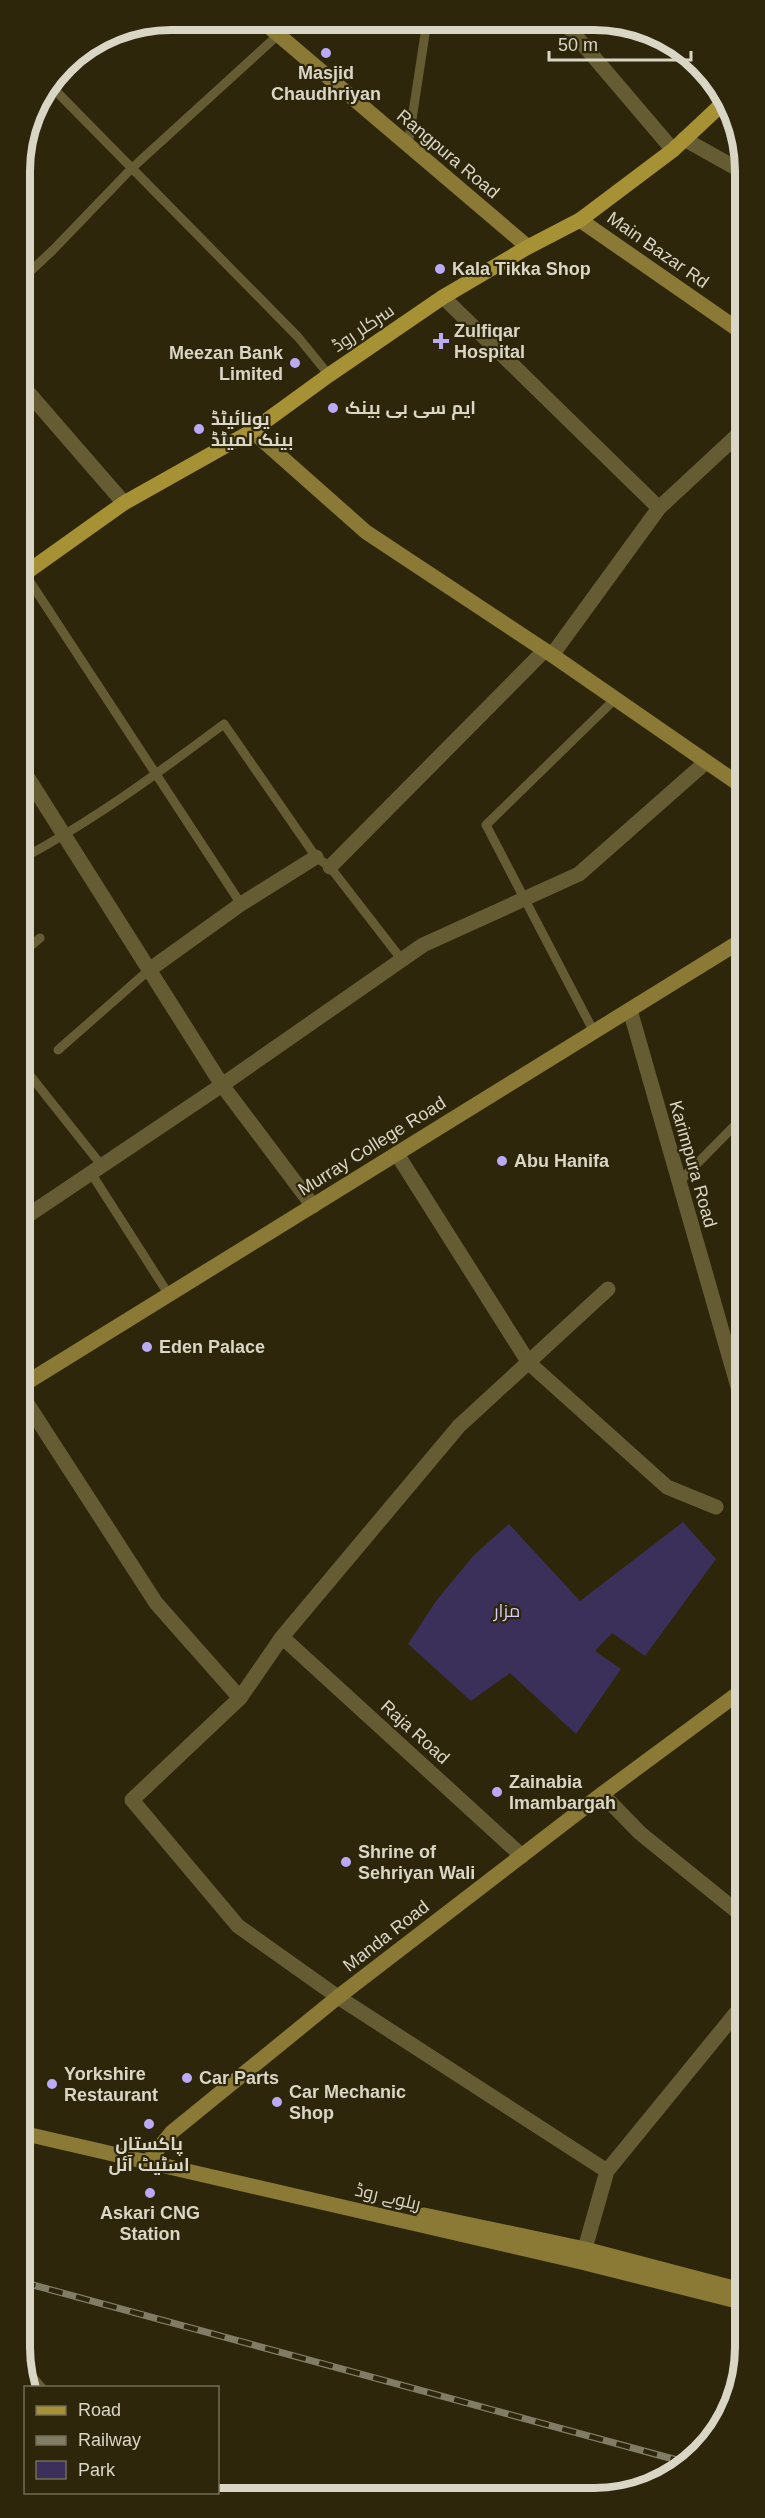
<svg xmlns="http://www.w3.org/2000/svg" width="765" height="2518" font-family="Arial,Cairo,sans-serif">
  <style>
    .green { fill: #3b3059 }
    .lines { fill: none; stroke-linecap: round; stroke-linejoin: round }
    .lane { stroke: #665c34; stroke-width: 9 }
    .street { stroke: #665c34; stroke-width: 15 }
    .secondary { stroke: #8a7a36; stroke-width: 15 }
    .primary { stroke: #a69135; stroke-width: 15 }
    .rail-casing { stroke: #817c66; stroke-width: 7 }
    .rail { stroke: #2d260b; stroke-width: 4.5; stroke-dasharray: 14; stroke-linecap: butt }
    .poi-dot { fill: #bcaaf6; stroke: #2d260b; stroke-width: 2 }
    .labels { text-anchor: middle; dominant-baseline: central; stroke-width: 4.5; stroke-linejoin: round; paint-order: stroke }
    .poi-label { font-size: 18px; font-weight: bold; fill: #dad6c6; stroke: #2d260b; text-anchor: start }
    .street-label { font-size: 18px; fill: #dad6c6; stroke: #2d260b }
    .park-label { font-size: 18px; fill: #d6cdfa; stroke: #2d260b }
    .rim { fill: none; stroke: #dad6c6; stroke-width: 8 }
  </style>
  <rect width="100%" height="100%" fill="#2d260b"/>
  <path class="green" d="M683,1522L716,1559L645,1656L612,1633L595,1651L621,1669L576,1734L510,1673L471,1701L408,1644L436,1601L474,1555L509,1524L580,1601Z"/>
  <g class="lines">
    <path class="lane" d="M50,85L298,337L329,375
      M408,145L427,21
      M20,281L53,250L131,169L278,35
      M25,574L241,904
      M21,859C93,821 158,773 224,724L316,857L330,867L402,960
      M21,954L40,938
      M594,1032L486,825L615,699
      M58,1050L149,970
      M21,1064L102,1166
      M91,1173L169,1295
      M678,1183L744,1116
      M22,2365L42,2388
      M183,2492L189,2496"/>
    <path class="street" d="M564,22L673,150
      M684,139L743,172
      M443,297L659,508
      M20,383L124,503
      M552,655L659,508L743,430
      M21,767L222,1085L313,1206
      M330,867L544,651
      M149,970L241,904L316,857
      M630,1010L738,1387L744,1396
      M397,1154L529,1363L667,1487L716,1507
      M21,1220L222,1085L423,945L579,874L706,762
      M21,1394L156,1603L240,1698
      M282,1637L522,1856
      M602,1794L640,1833L745,1918
      M607,2171L338,1997L238,1926L132,1800L240,1698L282,1637L459,1426L608,1289
      M582,2259L607,2171L745,2002"/>
    <path class="secondary" d="M261,20L528,247
      M580,220L743,333
      M252,431L366,532L552,655L743,787
      M21,1386L744,939
      M22,2133L581,2262L745,2303
      M148,2161L172,2132L338,1997L602,1794L744,1689
      M424,2215L585,2249L745,2291"/>
    <path class="primary" d="M20,577L124,503L252,431L329,375L443,297L528,247L580,220L673,150L722,104"/>
    <g class="rail-casing">
      <path id="rail" d="M22,2282L688,2463"/>
    </g>
    <use href="#rail" class="rail"/>
  </g>
  <g class="poi-dot">
    <circle cx="326" cy="53" r="6"/>
    <circle cx="440" cy="269" r="6"/>
    <path d="M438 332h6v6h6v6h-6v6h-6v-6h-6v-6h6z"/>
    <circle cx="295" cy="363" r="6"/>
    <circle cx="333" cy="408" r="6"/>
    <circle cx="199" cy="429" r="6"/>
    <circle cx="502" cy="1161" r="6"/>
    <circle cx="147" cy="1347" r="6"/>
    <circle cx="497" cy="1792" r="6"/>
    <circle cx="346" cy="1862" r="6"/>
    <circle cx="187" cy="2078" r="6"/>
    <circle cx="52" cy="2084" r="6"/>
    <circle cx="277" cy="2102" r="6"/>
    <circle cx="149" cy="2124" r="6"/>
    <circle cx="150" cy="2193" r="6"/>
  </g>
  <g class="labels">
    <g class="poi-label">
      <text x="326" y="73" text-anchor="middle">Masjid<tspan x="326" dy="21">Chaudhriyan</tspan></text>
      <text x="452" y="269">Kala Tikka Shop</text>
      <text x="454" y="331">Zulfiqar<tspan x="454" dy="21">Hospital</tspan></text>
      <text x="283" y="353" text-anchor="end">Meezan Bank<tspan x="283" dy="21">Limited</tspan></text>
      <text x="345" y="408">ایم سی بی بینک</text>
      <text x="211" y="419">یونائیٹڈ<tspan x="211" dy="21">بینک لمیٹڈ</tspan></text>
      <text x="514" y="1161">Abu Hanifa</text>
      <text x="159" y="1347">Eden Palace</text>
      <text x="509" y="1782">Zainabia<tspan x="509" dy="21">Imambargah</tspan></text>
      <text x="358" y="1852">Shrine of<tspan x="358" dy="21">Sehriyan Wali</tspan></text>
      <text x="64" y="2074">Yorkshire<tspan x="64" dy="21">Restaurant</tspan></text>
      <text x="199" y="2078">Car Parts</text>
      <text x="289" y="2092">Car Mechanic<tspan x="289" dy="21">Shop</tspan></text>
      <text x="149" y="2144" text-anchor="middle">پاکستان<tspan x="149" dy="21">اسٹیٹ آئل</tspan></text>
      <text x="150" y="2213" text-anchor="middle">Askari CNG<tspan x="150" dy="21">Station</tspan></text>
    </g>
    <g class="street-label">
      <text transform="translate(448 154) rotate(40)">Rangpura Road</text>
      <text transform="translate(658 250) rotate(35)">Main Bazar Rd</text>
      <text transform="translate(363 328) rotate(-34)">سرکلر روڈ</text>
      <text transform="translate(372 1146) rotate(-32)">Murray College Road</text>
      <text transform="translate(693 1164) rotate(74)">Karimpura Road</text>
      <text transform="translate(415 1732) rotate(42)">Raja Road</text>
      <text transform="translate(386 1936) rotate(-38)">Manda Road</text>
      <text transform="translate(388 2197) rotate(13)">ریلوے روڈ</text>
    </g>
    <g class="park-label">
      <text x="507" y="1611">مزار</text>
    </g>
  </g>
  <path d="M0 0H765V2518H0ZM171 30H594A141 141 0 0 1 735 171V2347A141 141 0 0 1 594 2488H171A141 141 0 0 1 30 2347V171A141 141 0 0 1 171 30Z" fill="#2d260b" fill-rule="evenodd"/>
  <path class="rim" d="M171 30H594A141 141 0 0 1 735 171V2347A141 141 0 0 1 594 2488H171A141 141 0 0 1 30 2347V171A141 141 0 0 1 171 30Z"/>
  <rect x="24" y="2386" width="195" height="108" fill="#2d260b" stroke="#726c56" stroke-width="1.5"/>
  <rect x="36" y="2406" width="30" height="9" fill="#a69135" stroke="#726c56" stroke-width="1.5"/>
  <text x="78" y="2416" font-size="18" fill="#dad6c6">Road</text>
  <rect x="36" y="2436" width="30" height="9" fill="#817c66" stroke="#726c56" stroke-width="1.5"/>
  <text x="78" y="2446" font-size="18" fill="#dad6c6">Railway</text>
  <rect x="36" y="2461" width="30" height="18" fill="#3b3059" stroke="#726c56" stroke-width="1.5"/>
  <text x="78" y="2476" font-size="18" fill="#dad6c6">Park</text>
  <path d="M549 51v9h142v-9" fill="none" stroke="#dad6c6" stroke-width="3"/>
  <text x="558" y="51" font-size="18" fill="#dad6c6" stroke="#2d260b" stroke-width="4.5" paint-order="stroke">50 m</text>
</svg>
